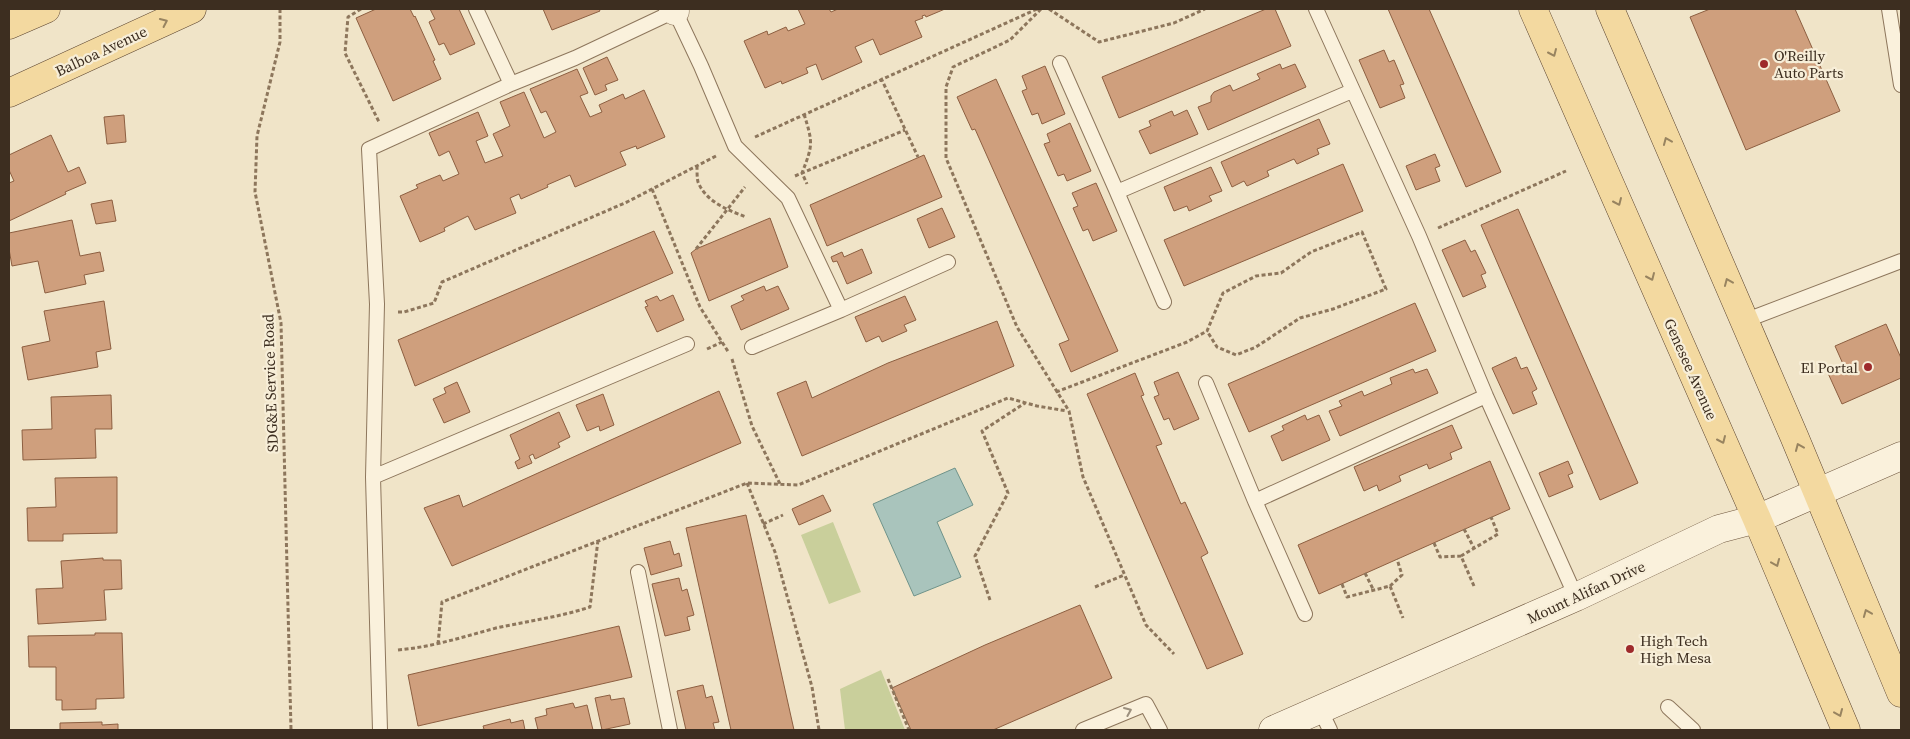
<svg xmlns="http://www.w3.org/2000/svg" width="1910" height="739" font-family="'Source Serif 4',serif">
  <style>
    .green { fill: #c9cf9b }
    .water { fill: #a9c4bc; stroke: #6f938a }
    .building { fill: #cf9f7d; stroke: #8d5f41 }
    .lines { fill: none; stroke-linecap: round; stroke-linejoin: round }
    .lane-casing { stroke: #8d765c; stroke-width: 16 }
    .street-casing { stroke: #8d765c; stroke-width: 29 }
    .secondary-casing { stroke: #6f573f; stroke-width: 29 }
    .primary-casing { stroke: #5b4430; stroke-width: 29 }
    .path { stroke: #8d765c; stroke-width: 3; stroke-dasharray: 4 2.5; stroke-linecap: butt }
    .lane { stroke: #faf1dc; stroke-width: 14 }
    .street { stroke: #faf1dc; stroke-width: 28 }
    .secondary { stroke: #faf1dc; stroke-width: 28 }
    .primary { stroke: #f3d9a0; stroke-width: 28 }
    .oneway { stroke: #988460 }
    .oneway2 { stroke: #9c907e }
    .poi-dot { fill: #9e2a2b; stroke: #f7eed8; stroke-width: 2 }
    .labels { text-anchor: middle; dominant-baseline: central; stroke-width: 4.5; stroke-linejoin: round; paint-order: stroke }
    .street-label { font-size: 15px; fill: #3d2e20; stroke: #f7eed8 }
    .poi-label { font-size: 15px; fill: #3d2e20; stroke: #f7eed8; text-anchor: start }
  </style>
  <rect width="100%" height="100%" fill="#f0e4c8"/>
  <path class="green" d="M833,522L861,592L829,604L801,535Z
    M881,670L905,730H845L840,689Z"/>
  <path class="water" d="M955,468L973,505L937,522L961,577L914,596L873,504Z"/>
  <path class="building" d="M376,9H410L414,17L415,16L435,60L433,61L441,79L393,101L356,18Z
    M430,9H459L475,44L450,55L444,43L439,45L429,22L435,19Z
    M543,9H599L600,11L552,30Z
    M798,9H829L831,12L838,9H945L926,17L925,15L922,16L923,18L915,21L922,37L880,55L873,39L855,47L862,62L822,80L816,64L806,68L808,73L782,84L781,81L765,88L744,41L767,31L768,35L786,27L788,31L805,24Z
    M1266,9H1275L1291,46L1119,118L1102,77Z
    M1388,9H1429L1501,172L1466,187Z
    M1710,9H1795L1840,111L1746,150L1690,17Z
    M1384,50L1389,62L1394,60L1404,84L1400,85L1405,98L1380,108L1359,60Z
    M607,57L618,80L605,85L607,90L595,95L583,68Z
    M1280,64L1282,69L1295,64L1306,87L1208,130L1198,107L1211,102V96L1214,92L1230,85L1233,91L1260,79L1257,74Z
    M1045,66L1065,114L1042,124L1038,113L1032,115L1022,91L1027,89L1022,76Z
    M577,69L588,93L580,96L590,117L602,112L599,105L623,94L625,99L644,90L665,137L637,149L636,146L620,152L626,165L575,187L570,175L547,185L548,187L521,199L519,194L510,198L516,213L475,230L468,216L444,228L445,231L420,242L400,196L418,188L416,185L440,175L443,181L459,174L449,151L439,156L429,133L478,112L488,136L476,141L485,163L503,156L493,134L510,126L500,102L524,92L544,138L556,132L546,111L541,113L530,89Z
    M996,79L1118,351L1071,372L1059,344L1069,340L975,129L972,130L957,97Z
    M1187,110L1198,134L1150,154L1139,131L1151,126L1149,121L1172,111L1174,116Z
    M124,115L126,142L107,144L104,117Z
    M1319,119L1330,144L1317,149L1319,154L1297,164L1294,159L1267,171L1269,176L1247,186L1244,181L1232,187L1221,162Z
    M1070,123L1091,171L1067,181L1064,174L1058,176L1044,144L1050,142L1047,134Z
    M51,135L68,172L79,167L86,183L65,192L66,194L9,221V183L14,181L9,170V155Z
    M1435,154L1440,166L1435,168L1440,181L1416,190L1406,166Z
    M924,155L942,197L827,246L810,205Z
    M1343,164L1363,211L1184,286L1164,240Z
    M1211,167L1222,191L1209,196L1212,201L1189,211L1187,206L1174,211L1164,187Z
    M1096,183L1117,231L1093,241L1088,229L1083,231L1073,208L1078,206L1072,193Z
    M112,200L116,221L96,224L91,204Z
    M942,208L955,237L929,248L917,219Z
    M1518,209L1638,483L1600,500L1481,225Z
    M770,218L788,267L709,301L691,253L696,249Z
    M72,220L80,256L100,252L104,271L84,275L86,284L45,293L38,261L12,266L9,249V233Z
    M654,231L673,273L415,386L398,340Z
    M1465,240L1471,252L1475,250L1486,273L1481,275L1486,287L1463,297L1442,250Z
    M862,249L872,273L847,284L837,261L833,262L831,257L842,252L844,257Z
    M764,286L766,291L778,286L789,309L741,330L731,306L744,300L741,296Z
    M673,295L684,320L657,332L645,307L648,306L645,301L657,296L660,301Z
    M905,296L916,320L904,325L907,331L882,342L879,336L866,342L855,317Z
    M104,301L111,349L96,352L98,367L28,380L22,347L50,341L44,311Z
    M1415,303L1436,351L1249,432L1228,384Z
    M997,321L1014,366L802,456L777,393L806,381L812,398L888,363Z
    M1886,324L1901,358V378L1842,404L1827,371L1843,364L1835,346Z
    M1516,357L1521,369L1527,367L1537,389L1532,392L1537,404L1513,414L1492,368Z
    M1413,369L1415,373L1427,369L1438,393L1340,436L1329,411L1342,406L1339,401L1362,391L1364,396L1392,384L1390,378Z
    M1178,372L1199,419L1174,430L1169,418L1164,420L1154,397L1159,395L1154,382Z
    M1135,373L1144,395L1141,396L1162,444L1156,446L1181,504L1185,502L1208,553L1201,557L1243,654L1207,669L1087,394Z
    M457,382L470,412L444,423L433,399L446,393L444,388Z
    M719,391L741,443L452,566L424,508L459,495L463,507Z
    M603,394L614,425L600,431L599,426L587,431L576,405Z
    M111,395L112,429H95L96,458L23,460L22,430L52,429L51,397Z
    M559,412L570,437L558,443L560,447L535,459L533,454L529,456L532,463L518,469L515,462L520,459L510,435Z
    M1305,415L1307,420L1319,415L1330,440L1282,461L1271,436L1284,430L1282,426Z
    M1452,425L1462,448L1450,453L1452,459L1429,469L1427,464L1399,476L1401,481L1379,491L1377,485L1364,491L1354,467Z
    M1490,461L1510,509L1319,594L1298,545Z
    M1568,461L1573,473L1568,475L1573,487L1549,497L1539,473Z
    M117,477V533L63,534V541H28L27,508L56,507L55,478Z
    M823,495L831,511L799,525L792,509Z
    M746,515L794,730H731L686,528Z
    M670,541L674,555L679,553L682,566L651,575L644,548Z
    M103,558V560H121L122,589L104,590L106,620L38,624L36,589L63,588L61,561Z
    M679,578L682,591L687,589L694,615L687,617L690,630L665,636L652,584Z
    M1080,605L1112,678L993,730H911L892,688L985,645Z
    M619,626L632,677L418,726L408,675Z
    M95,633H122L124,698L96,699V709L62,710V700H56V667H29L28,636L95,635Z
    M703,685L706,698L712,696L719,722L713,723L715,730H686L677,691Z
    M610,695L611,700L624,698L630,724L602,730L595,698Z
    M573,703L575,708L587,705L593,730H538L535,718L547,715L546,709Z
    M510,719L511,723L523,720L525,730H480L484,729L483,726Z
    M102,722V725L118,724V730H60V723Z"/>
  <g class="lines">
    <g class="lane-casing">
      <path id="lane" d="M476,9L511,84
        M1316,9L1419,236L1486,396L1576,597
        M1889,9L1901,85
        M675,11L701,66L735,146L788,198L841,310L948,262
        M1060,63L1117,192L1352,91
        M1117,192L1164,302
        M1744,321L1901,261
        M752,347L841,310
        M1206,383L1255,501L1486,396
        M373,477L687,344
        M1255,501L1305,614
        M638,572L670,730
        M1668,707L1693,730
        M1320,709L1330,730
        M380,730L373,477L377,304L369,149L511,84L575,58L679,9
        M1083,730L1146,704L1160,730"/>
    </g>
    <g class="street-casing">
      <path id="street" d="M673,9L675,11"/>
    </g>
    <g class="secondary-casing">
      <path id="secondary" d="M1273,730L1576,597L1719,529L1757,519L1901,456"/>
    </g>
    <g class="primary-casing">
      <path id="primary" d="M1533,9L1757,519L1846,730
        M1610,9L1794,436L1901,693
        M9,25L46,9
        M9,93L192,9"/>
    </g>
    <path class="path" d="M280,9V42L257,136L255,192L281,323L291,730
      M361,9L348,17L345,53L379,122
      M1041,9L1010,40L953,67L946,87V158L1017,327L1069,411L1083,477L1146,625L1174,654
      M1049,9L1099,42L1174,23L1205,9
      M881,78L918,157
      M804,114C813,143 813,145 802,173L807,184
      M755,137L1037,9
      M697,166C697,171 697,178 698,182C706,202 728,210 746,217
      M795,176L905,130
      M652,189L700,307L729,353
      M1438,228L1566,171
      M696,249L745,187
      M398,312H404L434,303L442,282L627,202L716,156
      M707,349L722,342
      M732,359L752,426L780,484
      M1056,392L1187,342L1207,331L1223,293L1256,276L1281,273L1311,252L1362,232L1386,289L1333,309L1300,318L1256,347L1236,355L1217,347L1207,331
      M747,483L775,552L812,687L819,730
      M763,524L783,515
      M1464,529L1474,548
      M1434,543L1440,557L1461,556
      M1365,573L1374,591
      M1342,584L1347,597L1390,586L1403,618
      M1390,586L1402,575L1397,559
      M1474,586L1461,556L1498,534L1491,517
      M1095,587L1124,575
      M990,600L975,556L1008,493L982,431L1025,403
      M438,644L442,602L747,483L798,485L1008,398L1037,406L1067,411
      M398,650C432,647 463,637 496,628C528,621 560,617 590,607L598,540
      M888,679L909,730"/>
    <use href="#lane" class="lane"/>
    <use href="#street" class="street"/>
    <use href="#secondary" class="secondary"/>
    <use href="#primary" class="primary"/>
  </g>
  <defs><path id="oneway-chevron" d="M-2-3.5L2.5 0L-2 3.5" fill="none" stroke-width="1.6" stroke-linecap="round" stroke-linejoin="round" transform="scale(1.25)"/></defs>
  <g class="oneway">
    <use href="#oneway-chevron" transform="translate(164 22) rotate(-25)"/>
    <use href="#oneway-chevron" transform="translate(1553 53) rotate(66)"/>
    <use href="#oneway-chevron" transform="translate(1667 141) rotate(-113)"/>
    <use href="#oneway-chevron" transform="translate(1618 202) rotate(66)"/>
    <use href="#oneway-chevron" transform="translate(1651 277) rotate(66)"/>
    <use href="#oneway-chevron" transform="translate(1728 282) rotate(-113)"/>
    <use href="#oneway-chevron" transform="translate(1722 440) rotate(66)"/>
    <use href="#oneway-chevron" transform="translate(1799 447) rotate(-113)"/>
    <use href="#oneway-chevron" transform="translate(1776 563) rotate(67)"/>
    <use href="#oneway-chevron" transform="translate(1867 613) rotate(-112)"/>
    <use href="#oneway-chevron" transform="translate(1839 713) rotate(67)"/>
  </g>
  <use class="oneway2" href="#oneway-chevron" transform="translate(1128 711) rotate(-23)"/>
  <g class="poi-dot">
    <circle cx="1764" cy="64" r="5"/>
    <circle cx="1868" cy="367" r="5"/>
    <circle cx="1630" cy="649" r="5"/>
  </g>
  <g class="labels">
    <g class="street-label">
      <text transform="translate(101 51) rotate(-25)">Balboa Avenue</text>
      <text transform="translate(1691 369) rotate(66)">Genesee Avenue</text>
      <text transform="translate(270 383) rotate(-92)">SDG&amp;E Service Road</text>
      <text transform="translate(1586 592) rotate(-25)">Mount Alifan Drive</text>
    </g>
    <g class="poi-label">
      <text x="1774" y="55">O'Reilly<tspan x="1774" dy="17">Auto Parts</tspan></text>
      <text x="1858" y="367" text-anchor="end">El Portal</text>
      <text x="1640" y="640">High Tech<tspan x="1640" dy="17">High Mesa</tspan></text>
    </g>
  </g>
  <rect width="1910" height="739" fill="none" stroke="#3d2e20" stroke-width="20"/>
</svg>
